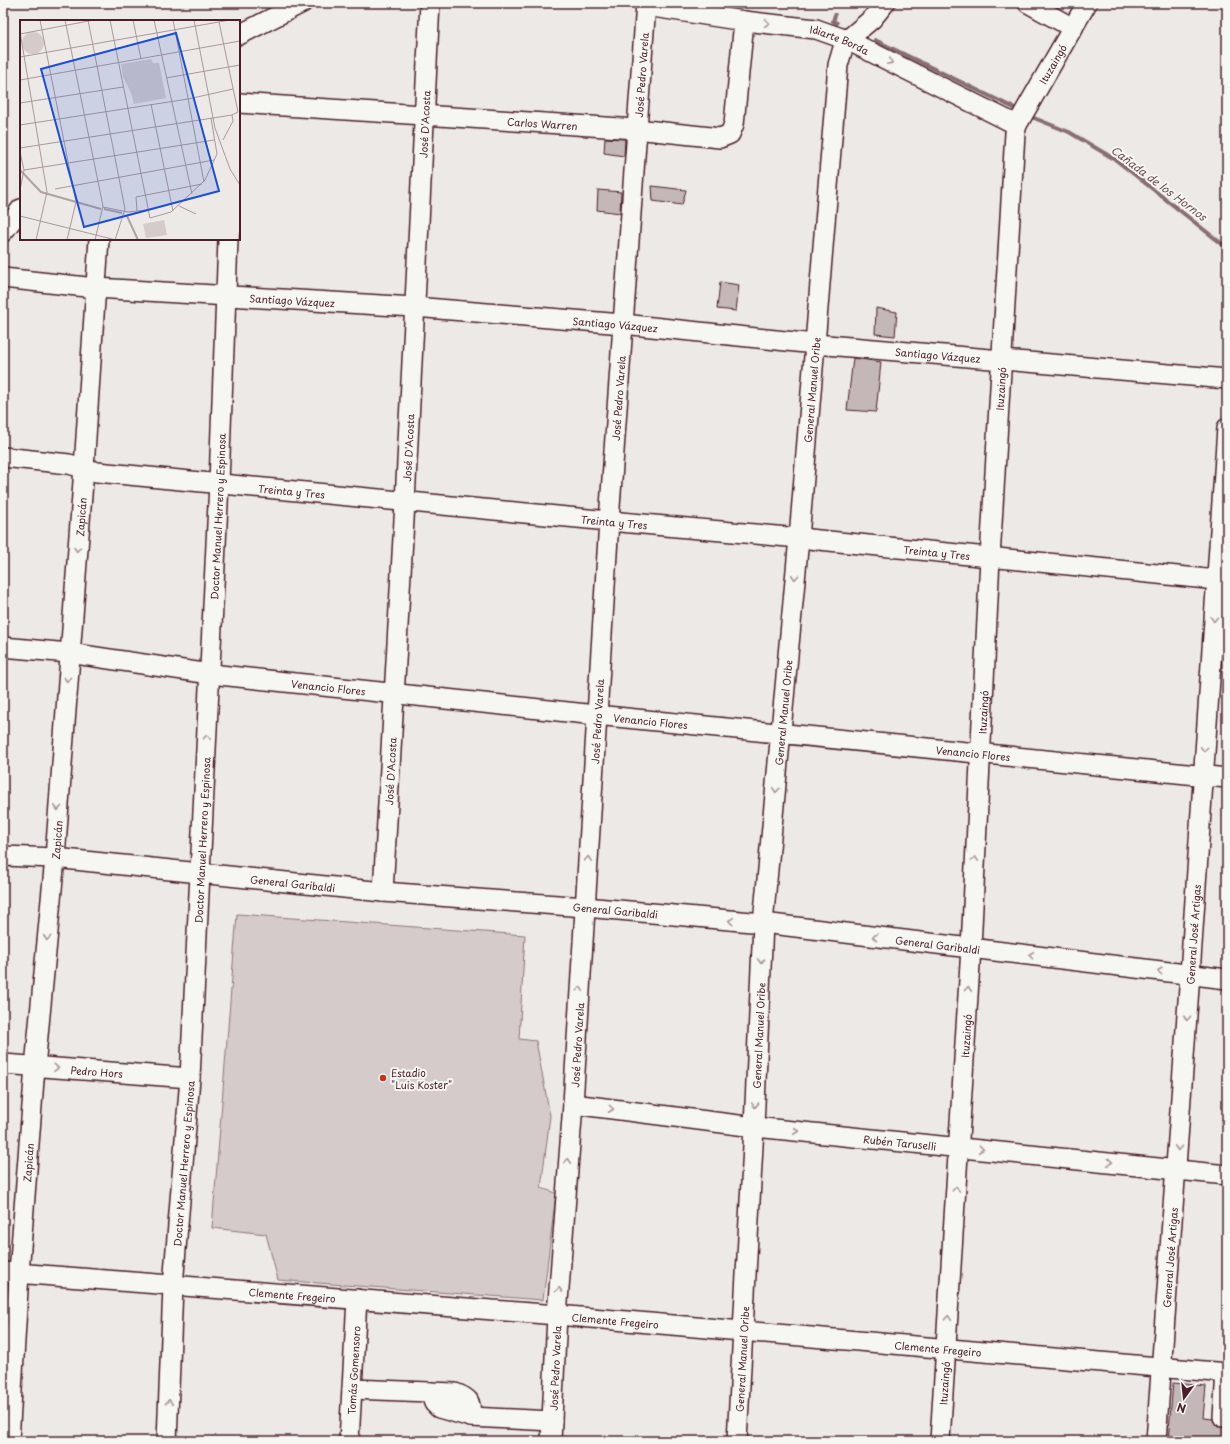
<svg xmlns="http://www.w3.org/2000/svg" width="1230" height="1444" font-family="'Playpen Sans',sans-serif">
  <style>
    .green { fill: #d4cbca; stroke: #8f757a }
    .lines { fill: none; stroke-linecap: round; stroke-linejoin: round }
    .stream { stroke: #886e73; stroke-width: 4 }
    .building { fill: #c4b7b7; stroke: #4a1f2b }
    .minor-casing { stroke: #4a1f2b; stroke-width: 22 }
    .minor { stroke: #f6f6f2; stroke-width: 19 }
    .oneway { stroke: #a99598 }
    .poi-dot { fill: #c8321e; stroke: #f6f6f2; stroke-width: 1.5 }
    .labels { text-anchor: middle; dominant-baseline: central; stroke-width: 4; stroke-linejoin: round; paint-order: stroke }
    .street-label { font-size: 10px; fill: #4a1f2b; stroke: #f6f6f2 }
    .poi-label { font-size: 10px; fill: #4a1f2b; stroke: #f6f6f2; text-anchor: start }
    .water-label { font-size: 11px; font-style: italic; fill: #6e4d55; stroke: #f6f6f2 }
    .inset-river { fill: none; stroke: #b1a2a3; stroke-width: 2 }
    .inset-road { fill: none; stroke: #ab989b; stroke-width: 1 }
    .view { fill: #1d4ed8; fill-opacity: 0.15; stroke: #1d4ed8; stroke-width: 2 }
    .inset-edge { fill: none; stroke: #4a1f2b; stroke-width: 2 }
  </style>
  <rect width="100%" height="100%" fill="#ece9e6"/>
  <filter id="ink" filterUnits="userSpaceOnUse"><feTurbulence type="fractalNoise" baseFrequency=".025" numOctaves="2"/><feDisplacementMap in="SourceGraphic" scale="8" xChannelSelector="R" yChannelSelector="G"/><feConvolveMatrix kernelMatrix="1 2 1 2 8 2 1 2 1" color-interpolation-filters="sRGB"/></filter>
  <g filter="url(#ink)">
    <path class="green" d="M237,914L525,935L519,1039L536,1041L550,1116L541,1188L556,1193L543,1300L278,1280L266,1234L212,1228Z"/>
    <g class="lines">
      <path class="stream" d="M835,15L833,21L837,23
        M875,40L1016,109
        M1034,118L1069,132L1116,160L1222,244L1227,245"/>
    </g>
    <path class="building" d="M605,138L625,139L624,156L604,153Z
      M652,186L686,190L682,205L653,201Z
      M598,190L621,192L620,213L597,210Z
      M720,282L739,285L736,311L717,309Z
      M876,308L897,312L895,336L875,334Z
      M853,358L881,362L876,412L847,410Z
      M1173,1383L1206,1386L1203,1418L1213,1419L1217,1426L1227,1428V1441H1168Z"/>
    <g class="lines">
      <g class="minor-casing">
        <g id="minor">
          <path d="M1028,3L1073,28"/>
          <path id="s1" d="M646,6L744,21L816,29L847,40L1017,125"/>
          <path d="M239,35L302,3"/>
          <path id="s2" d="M239,103L636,129L720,138L730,134L734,124L744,21"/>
          <path d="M3,232L21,209"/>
          <path id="s3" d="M3,278L96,288L414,307L623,324L815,344L1227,379"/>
          <path id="s4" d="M3,457L69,464L97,472L609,521L799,538L1227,581"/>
          <path id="s5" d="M3,647L69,653L210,674L596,715L1227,778"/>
          <path id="s6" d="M3,856L55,858L383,892L585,907L763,923L1227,979"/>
          <path id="s7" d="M383,892L405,502L430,3"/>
          <path id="s8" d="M3,1064L190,1078"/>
          <path id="s9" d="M573,1104L754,1127L1227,1175"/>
          <path id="s10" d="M3,1272L557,1315L1227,1373"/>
          <path d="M1226,1373L1223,1417H1227"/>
          <path d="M352,1389L455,1393C471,1399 470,1401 471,1417"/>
          <path d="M430,1392L434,1403L439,1408L471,1417L552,1421"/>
          <path id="s11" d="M9,1441L19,1273L35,1067L55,858L84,468L99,239"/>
          <path id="s12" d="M167,1441L173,1286L190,1078L219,483L228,239"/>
          <path id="s13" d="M349,1441L357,1299"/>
          <path id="s14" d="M551,1441L557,1315L573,1104L609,521L646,3"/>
          <path id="s15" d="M737,1441L754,1127L763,923L799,538L838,65L843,48L847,40L872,19L885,3"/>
          <path id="s16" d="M940,1441L971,948L990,558L1015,133L1017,125L1087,3"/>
          <path id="s17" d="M1156,1441L1190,974L1227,428"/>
        </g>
      </g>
      <use href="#minor" class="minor"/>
    </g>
    <defs><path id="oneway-chevron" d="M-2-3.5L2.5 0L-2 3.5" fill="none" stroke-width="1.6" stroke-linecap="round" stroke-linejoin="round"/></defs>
    <g class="oneway">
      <use href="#oneway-chevron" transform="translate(767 23) rotate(6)"/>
      <use href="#oneway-chevron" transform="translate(890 62) rotate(27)"/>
      <use href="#oneway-chevron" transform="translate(77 549) rotate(95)"/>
      <use href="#oneway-chevron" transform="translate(795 577) rotate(95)"/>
      <use href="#oneway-chevron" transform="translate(1214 619) rotate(94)"/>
      <use href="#oneway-chevron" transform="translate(67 679) rotate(94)"/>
      <use href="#oneway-chevron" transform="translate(207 737) rotate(-87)"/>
      <use href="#oneway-chevron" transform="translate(1204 749) rotate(94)"/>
      <use href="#oneway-chevron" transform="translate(776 790) rotate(96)"/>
      <use href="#oneway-chevron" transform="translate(58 808) rotate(94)"/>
      <use href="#oneway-chevron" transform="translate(588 859) rotate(-87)"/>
      <use href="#oneway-chevron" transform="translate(975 859) rotate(-87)"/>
      <use href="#oneway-chevron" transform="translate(731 921) rotate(-175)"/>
      <use href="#oneway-chevron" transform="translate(875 937) rotate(-173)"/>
      <use href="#oneway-chevron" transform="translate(47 938) rotate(95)"/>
      <use href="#oneway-chevron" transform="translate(1031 955) rotate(-173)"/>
      <use href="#oneway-chevron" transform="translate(761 961) rotate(92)"/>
      <use href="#oneway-chevron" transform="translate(1160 971) rotate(-173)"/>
      <use href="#oneway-chevron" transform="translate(580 989) rotate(-86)"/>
      <use href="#oneway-chevron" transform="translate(968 989) rotate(-86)"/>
      <use href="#oneway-chevron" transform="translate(1187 1018) rotate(94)"/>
      <use href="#oneway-chevron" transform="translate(56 1068) rotate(4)"/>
      <use href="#oneway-chevron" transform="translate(755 1105) rotate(92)"/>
      <use href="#oneway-chevron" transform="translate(611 1109) rotate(7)"/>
      <use href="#oneway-chevron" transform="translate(796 1131) rotate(6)"/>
      <use href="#oneway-chevron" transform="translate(1178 1148) rotate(94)"/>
      <use href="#oneway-chevron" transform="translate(981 1149) rotate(6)"/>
      <use href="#oneway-chevron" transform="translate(568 1161) rotate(-86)"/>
      <use href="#oneway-chevron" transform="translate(1110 1162) rotate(6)"/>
      <use href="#oneway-chevron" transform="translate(956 1189) rotate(-87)"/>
      <use href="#oneway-chevron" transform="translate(559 1290) rotate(-86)"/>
      <use href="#oneway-chevron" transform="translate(948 1318) rotate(-87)"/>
      <use href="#oneway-chevron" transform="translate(169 1402) rotate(-88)"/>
    </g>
  </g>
  <circle class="poi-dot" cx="383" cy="1078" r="4"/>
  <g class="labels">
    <g class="street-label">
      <text stroke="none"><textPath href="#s1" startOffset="197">Idiarte Borda</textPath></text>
      <text stroke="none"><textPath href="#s16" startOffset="1389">Ituzaingó</textPath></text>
      <text stroke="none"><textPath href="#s14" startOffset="1369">José Pedro Varela</textPath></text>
      <text stroke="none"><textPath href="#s2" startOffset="304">Carlos Warren</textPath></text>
      <text stroke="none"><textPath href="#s7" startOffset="769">José D'Acosta</textPath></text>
      <text stroke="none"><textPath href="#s3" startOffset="290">Santiago Vázquez</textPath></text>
      <text stroke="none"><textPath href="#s3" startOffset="614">Santiago Vázquez</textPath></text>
      <text stroke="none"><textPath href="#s3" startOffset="938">Santiago Vázquez</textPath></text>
      <text stroke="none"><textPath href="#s16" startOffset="1054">Ituzaingó</textPath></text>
      <text stroke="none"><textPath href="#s15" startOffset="1054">General Manuel Oribe</textPath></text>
      <text stroke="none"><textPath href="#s14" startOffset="1045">José Pedro Varela</textPath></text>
      <text stroke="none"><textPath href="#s7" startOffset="445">José D'Acosta</textPath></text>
      <text stroke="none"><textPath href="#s4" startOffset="291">Treinta y Tres</textPath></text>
      <text stroke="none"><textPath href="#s11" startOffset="927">Zapicán</textPath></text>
      <text stroke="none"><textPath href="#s12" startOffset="926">Doctor Manuel Herrero y Espinosa</textPath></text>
      <text stroke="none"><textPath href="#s4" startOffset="615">Treinta y Tres</textPath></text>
      <text stroke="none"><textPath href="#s4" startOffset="939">Treinta y Tres</textPath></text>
      <text stroke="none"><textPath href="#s5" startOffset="328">Venancio Flores</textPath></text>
      <text stroke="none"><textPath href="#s15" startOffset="730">General Manuel Oribe</textPath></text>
      <text stroke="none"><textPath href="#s16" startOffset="730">Ituzaingó</textPath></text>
      <text stroke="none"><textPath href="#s5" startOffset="652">Venancio Flores</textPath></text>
      <text stroke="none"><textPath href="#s14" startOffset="721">José Pedro Varela</textPath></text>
      <text stroke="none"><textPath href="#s5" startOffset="976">Venancio Flores</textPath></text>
      <text stroke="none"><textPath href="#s7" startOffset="121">José D'Acosta</textPath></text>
      <text stroke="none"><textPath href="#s11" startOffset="603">Zapicán</textPath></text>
      <text stroke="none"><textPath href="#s12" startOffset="602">Doctor Manuel Herrero y Espinosa</textPath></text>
      <text stroke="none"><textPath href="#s6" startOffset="291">General Garibaldi</textPath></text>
      <text stroke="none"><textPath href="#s6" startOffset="615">General Garibaldi</textPath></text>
      <text stroke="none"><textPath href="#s17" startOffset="508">General José Artigas</textPath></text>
      <text stroke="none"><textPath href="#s6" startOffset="939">General Garibaldi</textPath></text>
      <text stroke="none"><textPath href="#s15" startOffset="406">General Manuel Oribe</textPath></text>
      <text stroke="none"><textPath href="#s16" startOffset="406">Ituzaingó</textPath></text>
      <text stroke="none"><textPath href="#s14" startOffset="397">José Pedro Varela</textPath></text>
      <text stroke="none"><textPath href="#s8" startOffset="94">Pedro Hors</textPath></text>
      <text stroke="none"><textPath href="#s9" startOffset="329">Rubén Taruselli</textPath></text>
      <text stroke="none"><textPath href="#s11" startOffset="279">Zapicán</textPath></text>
      <text stroke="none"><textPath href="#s12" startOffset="278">Doctor Manuel Herrero y Espinosa</textPath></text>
      <text stroke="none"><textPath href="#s17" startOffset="184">General José Artigas</textPath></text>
      <text stroke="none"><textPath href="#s10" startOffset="290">Clemente Fregeiro</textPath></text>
      <text stroke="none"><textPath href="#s10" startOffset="614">Clemente Fregeiro</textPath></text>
      <text stroke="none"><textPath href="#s10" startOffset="938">Clemente Fregeiro</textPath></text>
      <text stroke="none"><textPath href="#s15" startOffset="82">General Manuel Oribe</textPath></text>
      <text stroke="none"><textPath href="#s14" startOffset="73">José Pedro Varela</textPath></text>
      <text stroke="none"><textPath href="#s13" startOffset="71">Tomás Gomensoro</textPath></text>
      <text stroke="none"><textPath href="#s16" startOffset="58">Ituzaingó</textPath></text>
    </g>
    <g class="poi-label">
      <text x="391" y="1072">Estadio<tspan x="391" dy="12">"Luis Koster"</tspan></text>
    </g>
    <g class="water-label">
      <text transform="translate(1159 183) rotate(37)">Cañada de los Hornos</text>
    </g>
  </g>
  <g transform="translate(20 20)">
    <rect width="220" height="220" fill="#ece9e6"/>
    <path d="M2 23a11 11 0 1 1 22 0a11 11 0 1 1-22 0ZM131,39L133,43H139L146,78L114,84L111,73L103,57L101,44ZM144,200L147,215L126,218L123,204Z" fill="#d4cbca"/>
    <path class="inset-river" d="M0,150L21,172L81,189M84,189L102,193M107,196L118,220"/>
    <path class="inset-road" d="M20,0L56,182L47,220M45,0L83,186L75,220M68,0L105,189L95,220M90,0L130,198L151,192L185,160L197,134L191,98M113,0L121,39M134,0L172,174M153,0L184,162M174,0L195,108L210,149L220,165M199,2L218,92M0,12L27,172L16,220M0,14L74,0M0,37L210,0M146,58L220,45M0,60L220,21M0,83L103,67M131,84L153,191M0,105L168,79L213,69M203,120L213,101L212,95M0,128L212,95L218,92M0,132L4,150L0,170M4,150L194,120M35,169L194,140M159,186L176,194M83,187L108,192L128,190M117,191L116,177L182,164M0,196L96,220M218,220L220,208"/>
    <path class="view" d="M156,13L199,171L64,207L21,49Z"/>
    <rect width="220" height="220" class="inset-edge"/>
  </g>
  <rect width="1230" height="1444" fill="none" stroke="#f6f6f2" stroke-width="16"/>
  <rect x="8" y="8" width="1214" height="1428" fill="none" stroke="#4a1f2b" stroke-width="1.5" filter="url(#ink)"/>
  <g transform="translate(1184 1398) rotate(195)" stroke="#f6f6f2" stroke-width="3" paint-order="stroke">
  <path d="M0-3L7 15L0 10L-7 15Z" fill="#4a1f2b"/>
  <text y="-6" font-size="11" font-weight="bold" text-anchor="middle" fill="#4a1f2b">N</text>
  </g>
</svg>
